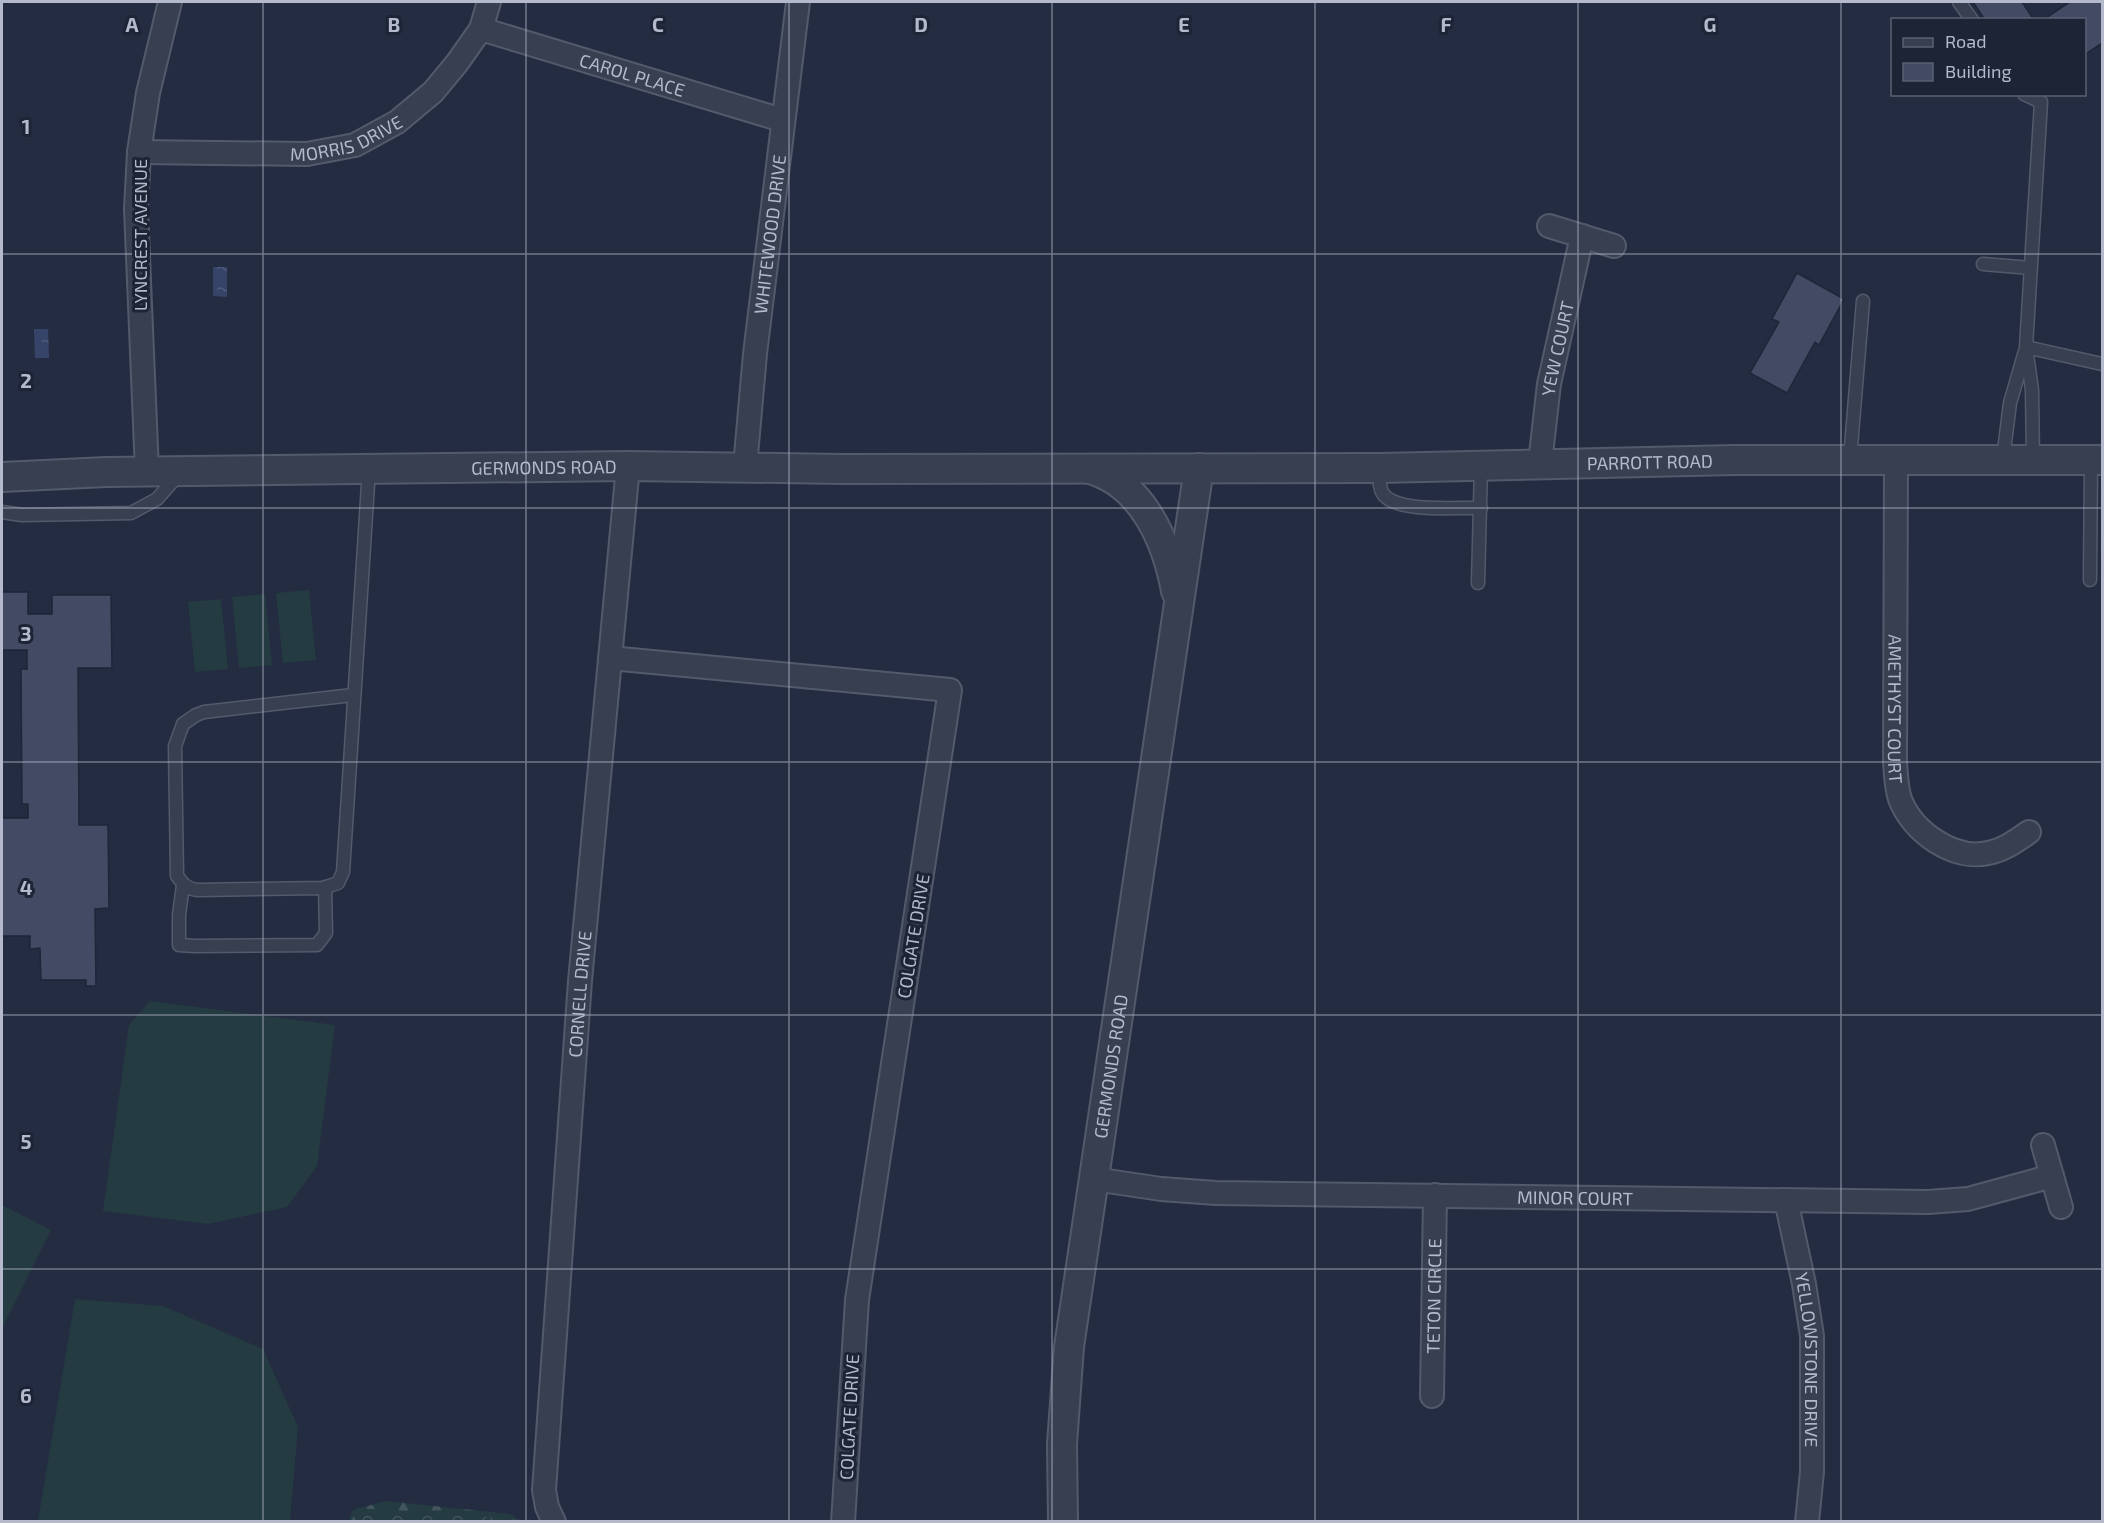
<svg xmlns="http://www.w3.org/2000/svg" width="2104" height="1523" font-family="'Exo 2',sans-serif">
  <style>
    .forest { fill: url(#forest-firs) }
    .park { fill: url(#park-crowns) }
    .garden { fill: #253b42 }
    .water { fill: url(#water-ripples) }
    .building { fill: #424b63; stroke: #1e2638; stroke-width: 1.5 }
    .lines { fill: none; stroke-linecap: round; stroke-linejoin: round }
    .service-casing { stroke: #525a6b; stroke-width: 15 }
    .minor-casing { stroke: #525a6b; stroke-width: 26 }
    .tertiary-casing { stroke: #525a6b; stroke-width: 32 }
    .service { stroke: #373f50; stroke-width: 12 }
    .minor { stroke: #373f50; stroke-width: 22 }
    .tertiary { stroke: #373f50; stroke-width: 28 }
    .grid { fill: none; stroke: #b4bacb; stroke-width: 1.5; stroke-opacity: 0.55 }
    .labels { text-anchor: middle; dominant-baseline: central; stroke-width: 6; stroke-linejoin: round; paint-order: stroke }
    .street-label { font-size: 18px; fill: #b4bacb; stroke: #1c2436 }
    .grid-label { font-size: 20px; text-anchor: middle; font-weight: bold; fill: #b4bacb; stroke: #1c2436; stroke-width: 6; stroke-linejoin: round; paint-order: stroke }
  </style>
  <defs>
    <pattern id="forest-firs" width="22" height="20" patternUnits="userSpaceOnUse" patternTransform="scale(1.5)"><rect width="22" height="20" fill="#253b42"/><path d="M5 1l3.5 6h-7zM16 11l3.5 6h-7z" fill="#42555c"/></pattern>
    <pattern id="park-crowns" width="20" height="18" patternUnits="userSpaceOnUse" patternTransform="scale(1.5)"><rect width="20" height="18" fill="#253b42"/><path d="M2 6a3 3 0 1 1 6 0M12 15a3 3 0 1 1 6 0" fill="none" stroke="#42555c"/></pattern>
    <pattern id="water-ripples" width="26" height="14" patternUnits="userSpaceOnUse" patternTransform="scale(1.5)"><rect width="26" height="14" fill="#364469"/><path d="M2 4q2-2 4 0t4 0M15 11q2-2 4 0t4 0" fill="none" stroke="#515d7d"/></pattern>
  </defs>
  <rect width="100%" height="100%" fill="#232c41"/>
  <path class="forest" d="M386,1501L510,1514L520,1521L348,1522L353,1510Z"/>
  <path class="park" d="M357,1508L522,1520V1521H355Z"/>
  <path class="garden" d="M309,590L316,660L283,663L276,593Z
    M265,594L272,665L239,668L232,597Z
    M221,599L228,669L195,672L188,602Z
    M150,1001L335,1025L317,1166L287,1207L208,1224L103,1211L129,1025Z
    M2,1205L51,1230L2,1329Z
    M75,1299L163,1306L263,1349L298,1427L290,1521H38Z"/>
  <path class="water" d="M213,267H227V297L213,296Z
    M34,329H48L49,358H35Z"/>
  <path class="building" d="M1973,2H2022L2034,20H1985Z
    M2070,2H2102V43L2084,55V20H2043Z
    M1797,273L1844,299L1819,345L1815,342L1787,393L1750,373L1779,322L1772,319Z
    M2,592H28V614H52V595H111L112,668H78L79,825H108L109,908L95,909L96,986H86V980H41L40,948L30,949V936H2V818H28V804H22L21,669H27V650H2Z"/>
  <g class="lines">
    <g class="service-casing">
      <path id="service" d="M1959,2L1972,20
        M2024,94L2041,102L2026,347L2032,390L2033,459
        M1983,264L2031,268
        M2026,347L2102,364
        M1850,459L1863,301
        M2003,459L2010,403L2025,351
        M1379,468C1380,476 1378,488 1384,495C1399,513 1457,507 1481,508
        M2,512L22,515L131,513L157,499L180,473
        M2090,580L2091,460
        M1478,583L1481,466
        M353,695L204,712L196,715L183,724L175,746L177,876C183,884 187,889 198,890L323,888L338,883L343,872L369,469
        M183,885L179,915V945L195,946L317,945L326,933L325,887"/>
    </g>
    <g class="minor-casing">
      <g id="minor">
        <path id="s1" d="M481,29L782,120"/>
        <path id="s2" d="M139,152L307,154L355,145L397,122L433,92L457,63L481,29L489,2"/>
        <path d="M1549,226L1614,246"/>
        <path id="s3" d="M1896,460L1895,762C1896,774 1896,787 1900,799C1912,831 1953,861 1988,853C2004,850 2016,841 2029,832"/>
        <path id="s4" d="M1540,463L1549,384L1582,236"/>
        <path id="s5" d="M745,467L755,354L798,2"/>
        <path d="M147,472L136,209L139,152L148,93L170,2"/>
        <path d="M610,658L950,690L857,1300L843,1522"/>
        <path d="M2043,1145L2061,1207"/>
        <path id="s6" d="M1094,1179L1161,1189L1216,1193L1928,1202L1968,1199L2052,1176"/>
        <path id="s7" d="M1786,1200L1804,1284L1812,1336V1472L1807,1522"/>
        <path id="s8" d="M1432,1396L1435,1195"/>
        <path id="s9" d="M554,1522L547,1507L544,1490L580,981L628,466"/>
      </g>
    </g>
    <g class="tertiary-casing">
      <g id="tertiary">
        <path d="M1090,469C1143,484 1167,542 1176,591"/>
        <path id="s10" d="M2,477L106,472L628,466L843,469L1379,468L1735,460H2102"/>
        <path id="s11" d="M1063,1522L1062,1444L1069,1347L1199,468"/>
      </g>
    </g>
    <use href="#service" class="service"/>
    <use href="#minor" class="minor"/>
    <use href="#tertiary" class="tertiary"/>
  </g>
  <path class="grid" d="M263,2V1522M526,2V1522M789,2V1522M1052,2V1522M1315,2V1522M1578,2V1522M1841,2V1522M2,254H2102M2,508H2102M2,762H2102M2,1015H2102M2,1269H2102"/>
  <g class="labels">
    <g class="street-label">
      <text stroke="none"><textPath href="#s1" startOffset="158">CAROL PLACE</textPath></text>
      <text stroke="none"><textPath href="#s2" startOffset="210">MORRIS DRIVE</textPath></text>
      <text stroke="none"><textPath href="#s5" startOffset="234">WHITEWOOD DRIVE</textPath></text>
      <text transform="translate(140 235) rotate(-90)">LYNCREST AVENUE</text>
      <text stroke="none"><textPath href="#s4" startOffset="116">YEW COURT</textPath></text>
      <text stroke="none"><textPath href="#s10" startOffset="1648">PARROTT ROAD</textPath></text>
      <text stroke="none"><textPath href="#s10" startOffset="542">GERMONDS ROAD</textPath></text>
      <text stroke="none"><textPath href="#s3" startOffset="249">AMETHYST COURT</textPath></text>
      <text transform="translate(913 936) rotate(-81)">COLGATE DRIVE</text>
      <text stroke="none"><textPath href="#s9" startOffset="531">CORNELL DRIVE</textPath></text>
      <text stroke="none"><textPath href="#s11" startOffset="459">GERMONDS ROAD</textPath></text>
      <text stroke="none"><textPath href="#s6" startOffset="482">MINOR COURT</textPath></text>
      <text stroke="none"><textPath href="#s8" startOffset="100">TETON CIRCLE</textPath></text>
      <text stroke="none"><textPath href="#s7" startOffset="162">YELLOWSTONE DRIVE</textPath></text>
      <text transform="translate(849 1417) rotate(-87)">COLGATE DRIVE</text>
    </g>
  </g>
  <g class="grid-label">
    <text x="132" y="32">A</text>
    <text x="394" y="32">B</text>
    <text x="658" y="32">C</text>
    <text x="921" y="32">D</text>
    <text x="1184" y="32">E</text>
    <text x="1446" y="32">F</text>
    <text x="1710" y="32">G</text>
    <text x="26" y="134">1</text>
    <text x="26" y="388">2</text>
    <text x="26" y="641">3</text>
    <text x="26" y="895">4</text>
    <text x="26" y="1149">5</text>
    <text x="26" y="1403">6</text>
  </g>
  <rect width="2104" height="1523" fill="none" stroke="#b4bacb" stroke-width="6"/>
  <rect x="1891" y="18" width="195" height="78" fill="#1c2436" stroke="#596072" stroke-width="1.5"/>
  <rect x="1903" y="38" width="30" height="9" fill="#373f50" stroke="#596072" stroke-width="1.5"/>
  <text x="1945" y="48" font-size="18" fill="#b4bacb">Road</text>
  <rect x="1903" y="63" width="30" height="18" fill="#424b63" stroke="#596072" stroke-width="1.5"/>
  <text x="1945" y="78" font-size="18" fill="#b4bacb">Building</text>
</svg>
